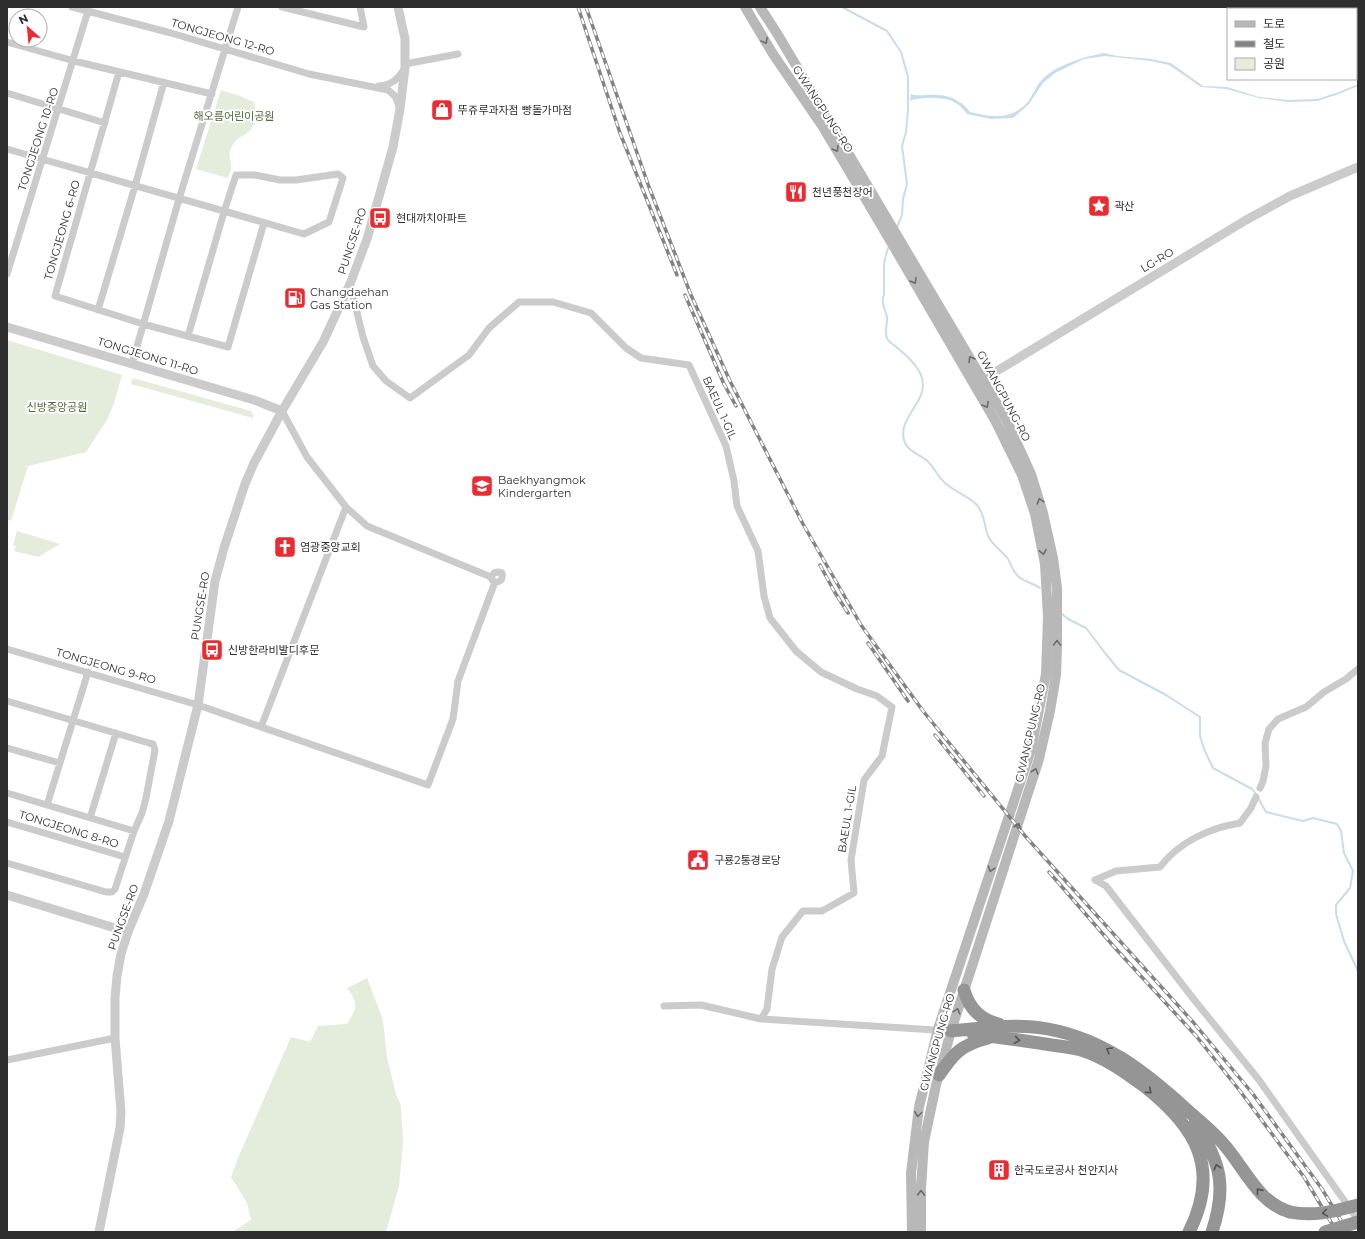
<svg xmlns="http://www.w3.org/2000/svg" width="1365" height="1239" font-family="Montserrat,'Noto Sans KR',sans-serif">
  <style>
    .green { fill: #e4ecdc }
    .water { fill: #c7dded }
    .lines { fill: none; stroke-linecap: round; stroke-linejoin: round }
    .stream { stroke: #c7dded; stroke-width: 2 }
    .minor { stroke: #cbcbcb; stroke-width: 7 }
    .tertiary { stroke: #cbcbcb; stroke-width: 9 }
    .secondary { stroke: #b8b8b8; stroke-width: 10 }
    .motorway { stroke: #959595; stroke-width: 13 }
    .rail-casing { stroke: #838383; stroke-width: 3.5 }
    .rail { stroke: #fff; stroke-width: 2; stroke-dasharray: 6; stroke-linecap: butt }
    .motorway-bridge { stroke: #959595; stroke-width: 13 }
    .oneway { stroke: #6c6c6c }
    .oneway2 { stroke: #525252 }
    .labels { text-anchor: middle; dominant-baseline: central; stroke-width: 4; stroke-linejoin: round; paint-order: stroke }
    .street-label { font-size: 11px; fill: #2e2e2e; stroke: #fff }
    .poi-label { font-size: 11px; fill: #2e2e2e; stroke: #fff; text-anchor: start }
    .park-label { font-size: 11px; fill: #506c3a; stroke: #fff }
  </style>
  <rect width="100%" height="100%" fill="#fff"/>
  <path class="green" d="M221,90L240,96L254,102C257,111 257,124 249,131C242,138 236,137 231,148C227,157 232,161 231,169C231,171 229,175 228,178L196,169Z
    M7,340L122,375L114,403L107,420L86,452L28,466L11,521L7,519Z
    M133,378L251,411L253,415V418L131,384Z
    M17,531L60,544L38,557L14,551L16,546L13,545Z
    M367,978L383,1020L387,1058L396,1094L401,1106L403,1143L399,1186L386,1232H232L251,1220L247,1203L231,1177L238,1158L291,1037L310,1042L318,1026L347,1024C357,1008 359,1004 347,988Z"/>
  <path class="water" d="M1104,53L1117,56L1151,59L1171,63L1203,86L1227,87L1259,97L1288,100L1317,99L1339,92L1358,84V86L1339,94L1317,101L1288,102L1259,98L1226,89L1201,87L1169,65L1151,61L1105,56L1084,59L1055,73L1043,83L1029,104L1013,118L991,119L967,114C956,98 944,98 926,98C921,99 916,98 910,101L911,94C916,96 921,95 927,95C945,94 958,97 970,112C992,117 1009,121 1027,103C1032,97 1035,88 1040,82C1054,65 1084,57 1104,53Z"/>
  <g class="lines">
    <path class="stream" d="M842,7L887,31L901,52L908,77V110L906,132L902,146L907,184L903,199L902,215L897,227
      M889,246C881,265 885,275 884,293C884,296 882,300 883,302C883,307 886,312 887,317C888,325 883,333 888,340C890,343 893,344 895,346C906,355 918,365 922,378C929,403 895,418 905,443C909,452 919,454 926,460C934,466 937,476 945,483C954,491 969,497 977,505C985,514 984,526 988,536C993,546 1002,551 1008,559C1012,566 1013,572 1019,577C1025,582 1033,583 1040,588
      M1061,613L1068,619L1086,628L1105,653L1119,670L1166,695L1200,717V736L1204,749L1213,768L1252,789L1256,794
      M1258,798L1266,812L1303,821L1313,818L1337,824L1341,831L1344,853L1353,871L1350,888L1336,905V914L1344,941L1358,971"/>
    <path class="minor" d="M72,7L171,33L309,74L388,90L395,96L400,109
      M282,7L364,27L360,7
      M7,42L74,61L212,94
      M405,64L458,54
      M119,72L55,296L143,324L228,347L264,223
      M379,86C392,85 398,79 405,68
      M7,93L105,123
      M7,149C106,178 205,206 304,234L329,222L343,178L338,174L296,180H280L255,175H236L224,212L188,336
      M7,274L88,11
      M350,284L363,337L373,366L386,381L410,398L469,355L489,328L519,302H553L591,313L626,348L641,358L689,365L726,446L734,481L737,506L758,551L764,596L770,618L796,651L821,672L857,689L877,696L892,707L882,756L864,780L851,860L854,893L822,911H803L782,937L772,969L767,1009L761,1019L701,1005L664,1006
      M98,310L135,186L164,82
      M132,364L179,199L238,7
      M282,411L307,457L346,507L367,526L491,577L492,580L495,582C501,582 503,579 502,573L498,572L494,573L491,577
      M7,649L198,705L428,785L453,719L458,681L495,582
      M7,701L149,743L153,744L155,750L146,798L142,813L134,831L115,889L112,892H106L7,863
      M261,727L346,507
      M7,748L60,763
      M1260,788L1263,781L1266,766L1265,743L1269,729L1278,719L1306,707L1324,692L1346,679L1358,669
      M7,793L47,805L88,672
      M47,805L134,831
      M90,818L116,733
      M7,822L125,857
      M1095,880L1106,886L1192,997L1259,1080L1358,1220
      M1095,880L1116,871L1160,867C1179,842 1209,828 1240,823L1251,808L1256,797
      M761,1019L951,1031
      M7,1060L115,1038"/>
    <path class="tertiary" d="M7,327L254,400L282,411
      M977,383L1246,220L1290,196L1358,167
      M7,895L128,932
      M99,1232L120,1128L121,1112L115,1038V998L117,976L121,954L128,932L144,894L169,821L198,705L215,581L224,548L245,484L254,463L282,411L323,342L350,284L367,239L393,147L400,109L405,68V39L398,7"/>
    <path class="secondary" d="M745,7L773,54L823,127L894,247L996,422L1022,475L1035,514L1045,564L1048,617L1046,674L1031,750L938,1029L919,1107L911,1173L912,1232
      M760,7L778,35L1006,419L1031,474L1043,513L1053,558L1057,588V647L1056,675L1050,711L1039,759L951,1031L936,1085L924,1142L921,1188V1232"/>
    <path class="motorway" d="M964,990C969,1008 980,1020 999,1024
      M951,1031C981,1028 1018,1023 1048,1029C1103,1039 1144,1071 1185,1108C1199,1121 1214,1132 1226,1147C1246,1171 1259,1203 1290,1212
      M973,1034C997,1037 1021,1040 1045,1044C1057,1046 1069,1047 1081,1050C1104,1057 1125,1072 1144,1086C1196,1127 1221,1168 1189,1232
      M939,1075C954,1053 961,1045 988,1038
      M1195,1123C1221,1162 1227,1187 1212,1232"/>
    <g class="rail-casing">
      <path id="rail" d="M578,7L620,133L677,275
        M586,7L649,187L691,295L730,381L803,524L861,625L923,711L1026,837L1193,1022L1253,1094L1322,1189L1348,1232
        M685,295L724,384L736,406
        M820,565L834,591L848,613
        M868,643L908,701
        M935,735L984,796
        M1049,872L1116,949L1197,1037L1240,1091L1304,1177L1337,1232"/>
    </g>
    <use href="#rail" class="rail"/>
    <path class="motorway-bridge" d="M1290,1212C1314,1217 1335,1211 1358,1205
      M1325,1232L1358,1222"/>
  </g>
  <defs><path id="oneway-chevron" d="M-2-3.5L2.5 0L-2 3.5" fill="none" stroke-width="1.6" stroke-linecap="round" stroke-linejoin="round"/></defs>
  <g class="oneway">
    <use href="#oneway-chevron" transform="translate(765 41) rotate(60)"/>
    <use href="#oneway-chevron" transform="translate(836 149) rotate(60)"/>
    <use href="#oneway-chevron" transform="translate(914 281) rotate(60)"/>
    <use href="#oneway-chevron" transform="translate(971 359) rotate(-120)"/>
    <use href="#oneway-chevron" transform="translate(986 405) rotate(61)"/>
    <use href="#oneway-chevron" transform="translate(1040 501) rotate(-107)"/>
    <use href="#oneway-chevron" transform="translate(1043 552) rotate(79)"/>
    <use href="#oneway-chevron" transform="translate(1057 643) rotate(-90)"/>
    <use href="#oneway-chevron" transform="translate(1035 771) rotate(-73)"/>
    <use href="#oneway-chevron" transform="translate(1018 826) rotate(-71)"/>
    <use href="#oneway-chevron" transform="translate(991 869) rotate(108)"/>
    <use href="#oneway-chevron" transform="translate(957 1011) rotate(-72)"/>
    <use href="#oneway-chevron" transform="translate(918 1114) rotate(97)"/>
    <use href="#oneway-chevron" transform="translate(921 1193) rotate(-90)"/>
  </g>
  <g class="oneway2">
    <use href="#oneway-chevron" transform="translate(1017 1040) rotate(8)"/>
    <use href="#oneway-chevron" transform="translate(1109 1050) rotate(-150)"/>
    <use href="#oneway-chevron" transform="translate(1149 1091) rotate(40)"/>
    <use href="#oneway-chevron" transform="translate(1217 1167) rotate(-106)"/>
    <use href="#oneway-chevron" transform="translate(1259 1191) rotate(-129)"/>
    <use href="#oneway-chevron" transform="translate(1325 1213) rotate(171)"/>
  </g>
  <defs>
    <g id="shop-square" transform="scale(1.15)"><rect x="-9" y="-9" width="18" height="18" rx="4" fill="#ec2a32" stroke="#fff"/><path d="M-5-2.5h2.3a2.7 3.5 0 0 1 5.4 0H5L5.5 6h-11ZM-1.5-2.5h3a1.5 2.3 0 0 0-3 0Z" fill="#fff"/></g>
    <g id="restaurant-square" transform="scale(1.15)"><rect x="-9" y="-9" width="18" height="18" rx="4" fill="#ec2a32" stroke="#fff"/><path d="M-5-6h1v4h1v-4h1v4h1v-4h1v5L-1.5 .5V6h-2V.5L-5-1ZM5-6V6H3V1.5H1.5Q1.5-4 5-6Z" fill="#fff"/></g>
    <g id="sight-square" transform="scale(1.15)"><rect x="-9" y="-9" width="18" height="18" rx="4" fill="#ec2a32" stroke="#fff"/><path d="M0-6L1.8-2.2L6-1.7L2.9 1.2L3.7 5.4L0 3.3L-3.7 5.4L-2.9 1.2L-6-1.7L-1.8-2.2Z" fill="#fff"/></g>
    <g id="bus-square" transform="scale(1.15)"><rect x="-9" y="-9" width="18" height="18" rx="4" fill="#ec2a32" stroke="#fff"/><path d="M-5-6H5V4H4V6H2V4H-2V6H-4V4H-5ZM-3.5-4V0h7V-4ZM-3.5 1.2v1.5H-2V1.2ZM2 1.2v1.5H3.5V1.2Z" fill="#fff"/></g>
    <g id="fuel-square" transform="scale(1.15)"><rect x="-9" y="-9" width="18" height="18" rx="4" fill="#ec2a32" stroke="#fff"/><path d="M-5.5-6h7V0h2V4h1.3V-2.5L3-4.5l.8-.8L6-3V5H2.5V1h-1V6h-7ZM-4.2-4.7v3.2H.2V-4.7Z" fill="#fff"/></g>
    <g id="school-square" transform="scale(1.15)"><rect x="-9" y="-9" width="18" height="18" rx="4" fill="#ec2a32" stroke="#fff"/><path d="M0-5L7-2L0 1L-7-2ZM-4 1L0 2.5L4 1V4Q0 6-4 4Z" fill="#fff"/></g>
    <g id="church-square" transform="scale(1.15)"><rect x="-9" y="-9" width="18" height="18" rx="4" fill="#ec2a32" stroke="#fff"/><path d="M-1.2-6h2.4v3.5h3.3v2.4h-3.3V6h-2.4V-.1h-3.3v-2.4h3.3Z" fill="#fff"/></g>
    <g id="civic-square" transform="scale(1.15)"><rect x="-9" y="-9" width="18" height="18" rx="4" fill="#ec2a32" stroke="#fff"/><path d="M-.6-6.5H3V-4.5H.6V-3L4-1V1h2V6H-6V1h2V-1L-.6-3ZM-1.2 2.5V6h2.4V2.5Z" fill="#fff"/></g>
    <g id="building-square" transform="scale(1.15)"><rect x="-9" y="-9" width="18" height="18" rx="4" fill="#ec2a32" stroke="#fff"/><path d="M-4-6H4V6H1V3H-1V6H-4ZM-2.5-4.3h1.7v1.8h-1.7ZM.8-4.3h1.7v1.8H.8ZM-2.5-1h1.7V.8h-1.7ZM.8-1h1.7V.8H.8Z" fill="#fff"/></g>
  </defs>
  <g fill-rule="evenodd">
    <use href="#shop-square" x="442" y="110"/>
    <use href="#restaurant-square" x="796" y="192"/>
    <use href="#sight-square" x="1099" y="206"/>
    <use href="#bus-square" x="380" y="218"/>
    <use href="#fuel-square" x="295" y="298"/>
    <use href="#school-square" x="482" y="486"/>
    <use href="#church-square" x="285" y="547"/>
    <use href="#bus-square" x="212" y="650"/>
    <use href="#civic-square" x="698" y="860"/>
    <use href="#building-square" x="999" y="1170"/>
  </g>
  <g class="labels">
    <g class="street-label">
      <text transform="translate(223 37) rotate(16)">TONGJEONG 12-RO</text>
      <text transform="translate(823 109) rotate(57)">GWANGPUNG-RO</text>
      <text transform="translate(38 139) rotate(-72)">TONGJEONG 10-RO</text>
      <text transform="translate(62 230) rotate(-74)">TONGJEONG 6-RO</text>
      <text transform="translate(352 241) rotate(-72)">PUNGSE-RO</text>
      <text transform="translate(1157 260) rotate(-31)">LG-RO</text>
      <text transform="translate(148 356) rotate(17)">TONGJEONG 11-RO</text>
      <text transform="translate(1004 396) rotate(62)">GWANGPUNG-RO</text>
      <text transform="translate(720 408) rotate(66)">BAEUL 1-GIL</text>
      <text transform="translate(200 606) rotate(-81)">PUNGSE-RO</text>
      <text transform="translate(106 666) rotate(16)">TONGJEONG 9-RO</text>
      <text transform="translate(1030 733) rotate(-77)">GWANGPUNG-RO</text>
      <text transform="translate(847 819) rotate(-81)">BAEUL 1-GIL</text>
      <text transform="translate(69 829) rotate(17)">TONGJEONG 8-RO</text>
      <text transform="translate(123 917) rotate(-70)">PUNGSE-RO</text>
      <text transform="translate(937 1042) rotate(-74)">GWANGPUNG-RO</text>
    </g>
    <g class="poi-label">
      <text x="458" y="110">뚜쥬루과자점 빵돌가마점</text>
      <text x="812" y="192">천년풍천장어</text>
      <text x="1114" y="206">곽산</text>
      <text x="396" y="218">현대까치아파트</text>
      <text x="310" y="292">Changdaehan<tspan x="310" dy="13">Gas Station</tspan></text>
      <text x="498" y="480">Baekhyangmok<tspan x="498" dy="13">Kindergarten</tspan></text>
      <text x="300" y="547">염광중앙교회</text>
      <text x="228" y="650">신방한라비발디후문</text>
      <text x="714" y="860">구룡2통경로당</text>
      <text x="1014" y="1170">한국도로공사 천안지사</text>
    </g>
    <g class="park-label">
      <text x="234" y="116">해오름어린이공원</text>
      <text x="57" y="407">신방중앙공원</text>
    </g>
  </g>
  <rect width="1365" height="1239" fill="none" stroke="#2e2e2e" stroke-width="16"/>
  <rect x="1227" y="8" width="130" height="72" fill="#ffffff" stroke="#ababab"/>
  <rect x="1235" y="21" width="20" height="6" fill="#b8b8b8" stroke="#ababab"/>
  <text x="1263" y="28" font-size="12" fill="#2e2e2e">도로</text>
  <rect x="1235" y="41" width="20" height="6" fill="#838383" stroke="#ababab"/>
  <text x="1263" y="48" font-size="12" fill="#2e2e2e">철도</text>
  <rect x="1235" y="58" width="20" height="12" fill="#e4ecdc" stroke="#ababab"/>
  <text x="1263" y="68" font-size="12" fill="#2e2e2e">공원</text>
  <g transform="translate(28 28) rotate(333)"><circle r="19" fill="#ffffff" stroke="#ababab"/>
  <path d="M0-3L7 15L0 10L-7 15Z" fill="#ec2a32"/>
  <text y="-6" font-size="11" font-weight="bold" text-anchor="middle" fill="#2e2e2e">N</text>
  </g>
</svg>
